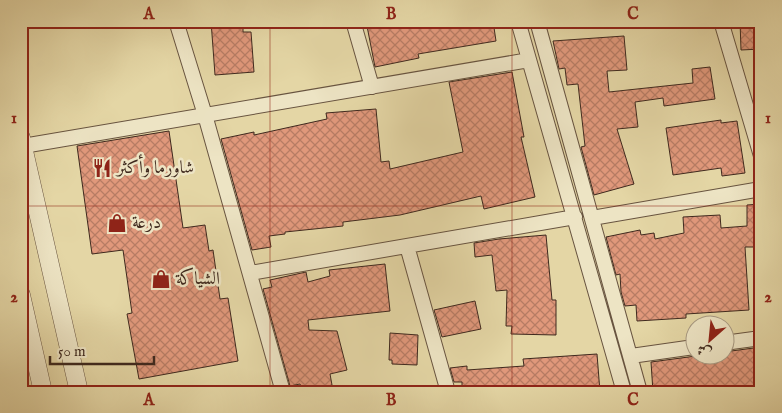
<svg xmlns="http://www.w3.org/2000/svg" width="782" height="413" font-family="'IM FELL English',Amiri,serif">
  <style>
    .building { fill: url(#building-cross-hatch); stroke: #3f291e }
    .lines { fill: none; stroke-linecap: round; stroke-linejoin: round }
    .minor-casing { stroke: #685440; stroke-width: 16 }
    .tertiary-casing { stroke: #685440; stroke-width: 19 }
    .minor { stroke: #ede4c4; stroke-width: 14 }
    .tertiary { stroke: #ede4c4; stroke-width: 18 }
    .grid { fill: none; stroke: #8f2418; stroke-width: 1; stroke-opacity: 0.55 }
    .labels { text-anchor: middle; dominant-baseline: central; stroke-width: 5; stroke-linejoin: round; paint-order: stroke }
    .poi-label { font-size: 18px; fill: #3f291e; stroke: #ede4c4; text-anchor: start }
    .neatline { fill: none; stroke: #8f2418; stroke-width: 2 }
    .grid-label { font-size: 16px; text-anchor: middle; font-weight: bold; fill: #8f2418 }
  </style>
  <defs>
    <pattern id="building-cross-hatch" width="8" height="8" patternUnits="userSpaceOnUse" patternTransform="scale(1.25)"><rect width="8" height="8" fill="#e0987b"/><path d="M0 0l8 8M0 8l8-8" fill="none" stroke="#b77c64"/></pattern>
  </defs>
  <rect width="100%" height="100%" fill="#e4d6a5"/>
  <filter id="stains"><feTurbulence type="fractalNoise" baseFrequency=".004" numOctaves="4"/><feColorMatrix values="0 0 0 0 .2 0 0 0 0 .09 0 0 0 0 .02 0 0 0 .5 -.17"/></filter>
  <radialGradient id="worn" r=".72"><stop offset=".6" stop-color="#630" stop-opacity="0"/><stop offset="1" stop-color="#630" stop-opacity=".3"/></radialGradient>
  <path class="building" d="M211,21H243V32H251L254,72L215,75Z
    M366,21H493L496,41L418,54L419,58L375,67Z
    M740,21H761V49L741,50Z
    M624,36L627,70L607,71L609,92L693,83L692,69L710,67L715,99L664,106L663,98L635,102L638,127L617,129L634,184L594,195L581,147L585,146L578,84L567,85L565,68L559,69L553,41Z
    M512,72L524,137H521L535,197L484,209L481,196L400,215L343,222V226L285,232V234L269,236L271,247L252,250L221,139L254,132V135L327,119L326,113L376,109L381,162L389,161L390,169L463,152L449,82Z
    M721,120V123L737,121L745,173L722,176L721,168L673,175L666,128Z
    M169,131L183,228L205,225L209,251L213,250L220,299L228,298L238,361L139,379L127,314L132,313L123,250L92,254L77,146Z
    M761,204V247H745L749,310L686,314V318L637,321L636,305L625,306L621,292L620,274L616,275L606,237L640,230L641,235L654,233L655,239L684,233L683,217L720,215L721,228L747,226V205Z
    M546,235L552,300H556V335L511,334L512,326H506L507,290L496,291L492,255L475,257L474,243L499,239Z
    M385,264L390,311L308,320L309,330L337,331L347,370L330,374L332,385L303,392L300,384L290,386L263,289L272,287L270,280L306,272L308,282L330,276L329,270Z
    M475,301L481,329L442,337L434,310Z
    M390,333L418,335L417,365L392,364V360H389Z
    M761,347V392H653L651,362L696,356H724V352Z
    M597,354L600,392H462V382H454L450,368L467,366V370L524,366L523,359Z"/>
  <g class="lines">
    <g class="minor-casing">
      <path id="minor" d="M176,21L205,115L283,392
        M353,21L372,87
        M518,21L624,392
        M537,21L640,392
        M721,21L761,156
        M23,146L529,60
        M592,218L761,189
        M407,246L448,392
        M250,273L575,217
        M724,343L761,338
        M631,356L694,347"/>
    </g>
    <g class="tertiary-casing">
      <path id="tertiary" d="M21,138L79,392
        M21,295L43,392"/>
    </g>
    <use href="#minor" class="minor"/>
    <use href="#tertiary" class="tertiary"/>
  </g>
  <path class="grid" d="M270,21V392M512,21V392M21,206H761"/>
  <defs>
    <g id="restaurant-bare" transform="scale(1.5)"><path d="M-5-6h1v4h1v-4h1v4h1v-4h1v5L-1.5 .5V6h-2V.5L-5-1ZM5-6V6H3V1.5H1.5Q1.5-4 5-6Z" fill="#8f2418" stroke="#ede4c4" stroke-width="2.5" paint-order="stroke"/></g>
    <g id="shop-bare" transform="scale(1.5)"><path d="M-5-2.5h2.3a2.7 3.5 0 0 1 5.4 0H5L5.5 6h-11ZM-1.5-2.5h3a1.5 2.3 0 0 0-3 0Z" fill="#8f2418" stroke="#ede4c4" stroke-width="2.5" paint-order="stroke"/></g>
  </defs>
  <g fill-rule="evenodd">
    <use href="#restaurant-bare" x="102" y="168"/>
    <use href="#shop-bare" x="117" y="223"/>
    <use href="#shop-bare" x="161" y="279"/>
  </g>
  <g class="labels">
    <g class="poi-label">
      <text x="117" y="168">شاورما وأكثر</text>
      <text x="132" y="223">درعة</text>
      <text x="176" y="279">الشياكة</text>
    </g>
  </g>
  <rect width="782" height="413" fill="none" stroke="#e4d6a5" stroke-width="55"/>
  <g transform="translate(710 340) rotate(207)"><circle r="24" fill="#ede4c4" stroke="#a79982"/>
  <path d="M0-4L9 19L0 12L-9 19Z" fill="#8f2418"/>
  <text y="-8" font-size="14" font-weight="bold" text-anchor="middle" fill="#3f291e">ش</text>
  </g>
  <path d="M50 356v8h104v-8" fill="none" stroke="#3f291e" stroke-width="2.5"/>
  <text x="58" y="356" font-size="15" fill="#3f291e" stroke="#ede4c4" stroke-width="4" paint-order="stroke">50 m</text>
  <rect x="28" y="28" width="726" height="358" class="neatline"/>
  <g class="grid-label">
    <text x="149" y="19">A</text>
    <text x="391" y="19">B</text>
    <text x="633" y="19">C</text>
    <text x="14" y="123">1</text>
    <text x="768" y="123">1</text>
    <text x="14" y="302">2</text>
    <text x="768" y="302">2</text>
    <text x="149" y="405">A</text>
    <text x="391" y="405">B</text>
    <text x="633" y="405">C</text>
  </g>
  <rect width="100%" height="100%" filter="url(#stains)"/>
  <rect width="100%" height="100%" fill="url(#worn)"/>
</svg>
